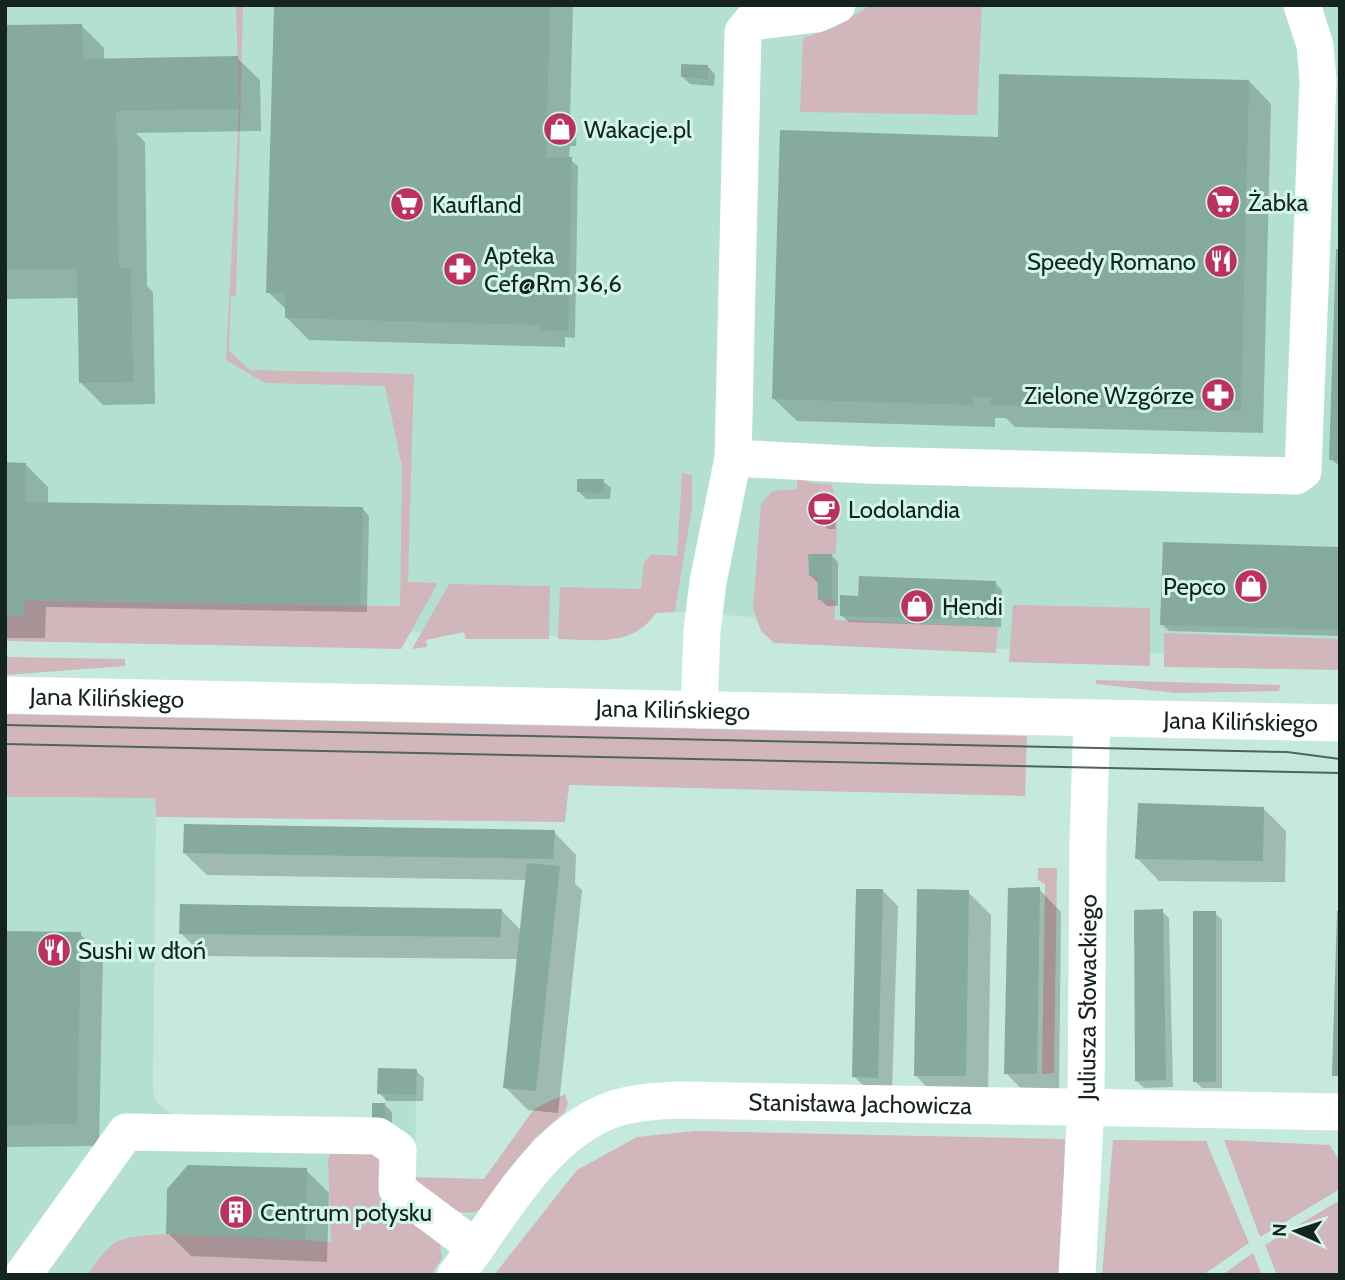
<svg xmlns="http://www.w3.org/2000/svg" width="1345" height="1280" font-family="Cabin,sans-serif">
  <style>
    .built { fill: #b4e0d3 }
    .green { fill: #d1b7bc }
    .shadow { fill: #0003 }
    .building { fill: #86aa9f }
    .lines { fill: none; stroke-linecap: round; stroke-linejoin: round }
    .minor { stroke: #fff; stroke-width: 37 }
    .tram { stroke: #4f645d; stroke-width: 2 }
    .labels { text-anchor: middle; dominant-baseline: central; stroke-width: 6; stroke-linejoin: round; paint-order: stroke }
    .poi-label { font-size: 24px; fill: #162420; stroke: #d3f6eb; text-anchor: start }
    .street-label { font-size: 24px; fill: #162420; stroke: #d3f6eb }
  </style>
  <rect width="100%" height="100%" fill="#c6e9de"/>
  <path class="built" d="M5,5H1340V658L774,643L753,617L656,610L623,638L408,632L400,606L24,600L23,616H5Z
    M5,797L156,798L153,1090L156,1102L174,1116L185,1119L385,1121V1094L416,1095L415,1184L459,1214L468,1215L482,1209L438,1266L442,1250L435,1235L380,1194L378,1157L366,1150L332,1149L328,1160L332,1241L431,1247L410,1275H5Z"/>
  <path class="green" d="M236,5H243L236,296H231L229,351L250,370L414,374L408,582L438,583L401,649L5,641V616H23L24,600L400,606L402,467L385,386L265,383L226,360L239,109Z
    M871,5H982L977,115L800,112L803,38L833,28Z
    M682,473L692,475V507L675,612L656,613C633,647 595,640 558,639L560,587L641,589L644,562L652,554L677,556Z
    M797,477L811,483L831,484L838,504L836,554H808L809,576H817L818,600H835V620L998,627L996,653L774,643L761,631L753,608L761,504L772,491L797,489Z
    M449,584L550,586L549,639H466L464,632L426,640L427,647L412,649Z
    M1013,605L1150,608V666L1009,662Z
    M1164,633L1340,639V670L1164,667Z
    M5,657L125,659V666L5,675Z
    M1096,680L1280,685L1279,691L1176,693L1096,684Z
    M5,714L1027,736L1025,796L569,785L565,822L156,817L155,798L5,797Z
    M1038,868H1057L1054,1073L1042,1074L1045,884L1038,880Z
    M565,1094L568,1103L565,1112L534,1139L482,1209C458,1223 434,1197 415,1184L414,1177L484,1179L534,1109Z
    M695,1131L1065,1139L1061,1275H494L577,1170L637,1137Z
    M1113,1140L1206,1141L1249,1243L1203,1275H1102Z
    M1224,1140L1330,1145L1340,1162V1189L1260,1237Z
    M332,1149L366,1150L378,1157L440,1242L442,1258L432,1275H87C95,1265 105,1248 116,1242C150,1225 287,1239 331,1242L328,1160Z
    M1340,1200V1275H1277L1265,1245Z
    M1253,1253L1262,1275H1222Z"/>
  <path class="shadow" d="M275,5H573L570,121L577,128L576,146H570L569,159L578,166L575,338L565,337V347L309,340L287,318V310L268,292Z
    M81,25L104,48V60L237,58L260,80L261,131L136,133L145,142L147,286L153,292L155,404L103,405L80,382L79,298L5,299V27Z
    M708,67L715,74L714,86L690,84L683,77Z
    M1249,81L1271,104L1263,433L1015,427L1006,418H995V427L797,421L774,399Z
    M1340,251V466L1330,459Z
    M5,464H25L48,487V504L362,508L369,516L367,612L46,607L45,638H5Z
    M603,481L611,488L610,499H586L579,492Z
    M828,502L836,510L835,529H828L821,522Z
    M1340,549V636L1169,631L1162,624Z
    M831,555L838,562V606H827L820,599L818,583L811,576Z
    M995,583L1002,590L1001,627L849,622L841,615L860,598Z
    M1263,808L1286,831L1285,882L1159,881L1137,858Z
    M554,832L576,855L575,884L582,890L558,1113L528,1110L505,1087L518,959L203,956L181,933L501,910L521,930L527,880L207,875L184,853Z
    M1039,889L1061,912L1059,1096H1028L1006,1073Z
    M883,891L898,906L892,1092H869L854,1076Z
    M968,892L991,915L988,1097L938,1098L915,1075Z
    M1162,911L1169,918L1173,1087L1144,1088L1136,1081Z
    M1215,913L1222,920V1088H1202L1195,1081Z
    M5,933L80,934L103,956L99,1146L5,1147Z
    M416,1071L424,1078L423,1101H387L379,1093Z
    M385,1105L392,1112V1127H381Z
    M306,1170L329,1193L327,1262L191,1256L168,1233Z"/>
  <path class="building" d="M274,5H550L546,157H572L568,331L541,330L540,325L285,318V293H266Z
    M82,24L83,59L238,56L239,109L116,111L119,268H131L133,382L79,383L77,269L5,270V25Z
    M681,64L708,65V79L681,77Z
    M999,74L1249,80L1241,411L990,405L991,397H982L973,396V405L772,399L780,130L998,137Z
    M550,118L571,119L570,140L549,139Z
    M1336,249H1340V460H1329Z
    M5,462L26,463L25,502L363,507L360,605L24,600L23,616H5Z
    M577,479H604L603,493L577,492Z
    M819,501H829L828,523H819Z
    M1163,542L1340,547V630L1160,625Z
    M808,554H832V600H818L817,576H809Z
    M859,576L996,581L994,620L840,616V595L858,596Z
    M1138,803L1264,807L1263,861L1135,859Z
    M184,824L555,830L553,859L183,853Z
    M527,863L560,866L536,1091L503,1088Z
    M1040,887L1037,1074H1004L1008,888Z
    M856,889H883L878,1078L852,1077Z
    M917,889L969,890L966,1076H914Z
    M180,904L502,909L500,937L179,934Z
    M1163,909L1166,1080L1135,1081L1134,910Z
    M1193,911H1216V1082H1193Z
    M1337,911H1340V1076H1332Z
    M5,931L81,932L77,1124L5,1125Z
    M378,1068L417,1069L416,1095L377,1094Z
    M372,1103H385V1121H372Z
    M188,1165L307,1168L305,1240L166,1234L167,1189Z"/>
  <g class="lines">
    <g class="minor">
      <path d="M733,458L867,465L1296,476L1303,471L1318,80L1315,45L1302,5"/>
      <path id="s1" d="M5,695L1340,723"/>
      <path d="M699,710L702,631L708,582L733,458L743,32L751,22L817,14L837,5"/>
      <path d="M23,1275L126,1132L378,1136L398,1150L397,1189L476,1248"/>
      <path id="s2" d="M456,1275C500,1218 540,1137 611,1110C633,1102 657,1101 680,1100L1340,1112"/>
      <path id="s3" d="M1077,1275L1086,1106L1088,838L1092,718"/>
    </g>
    <path class="tram" d="M5,725L1287,752L1340,759
      M5,744L1340,773"/>
  </g>
  <defs>
    <g id="shop-disc" transform="scale(1.75)"><circle r="9.5" fill="#bd3062" stroke="#d3f6eb"/><path d="M-5-2.5h2.3a2.7 3.5 0 0 1 5.4 0H5L5.5 6h-11ZM-1.5-2.5h3a1.5 2.3 0 0 0-3 0Z" fill="#fff"/></g>
    <g id="supermarket-disc" transform="scale(1.75)"><circle r="9.5" fill="#bd3062" stroke="#d3f6eb"/><path d="M-6-5.5h2.5l.6 2H6L4.5 2H-2.5L-4.4-4H-6ZM-1.5 3.2a1.3 1.3 0 1 0 .1 0ZM3 3.2a1.3 1.3 0 1 0 .1 0Z" fill="#fff"/></g>
    <g id="restaurant-disc" transform="scale(1.75)"><circle r="9.5" fill="#bd3062" stroke="#d3f6eb"/><path d="M-5-6h1v4h1v-4h1v4h1v-4h1v5L-1.5 .5V6h-2V.5L-5-1ZM5-6V6H3V1.5H1.5Q1.5-4 5-6Z" fill="#fff"/></g>
    <g id="pharmacy-disc" transform="scale(1.75)"><circle r="9.5" fill="#bd3062" stroke="#d3f6eb"/><path d="M-2-6h4v4h4v4h-4v4h-4v-4h-4v-4h4Z" fill="#fff"/></g>
    <g id="cafe-disc" transform="scale(1.75)"><circle r="9.5" fill="#bd3062" stroke="#d3f6eb"/><path d="M-5.5-4.5H6V0H3Q3 3.5 0 3.5H-2.5Q-5.5 3.5-5.5 0ZM3-3.2v2h1.7v-2ZM-6 4.5H4V6H-6Z" fill="#fff"/></g>
    <g id="building-disc" transform="scale(1.75)"><circle r="9.5" fill="#bd3062" stroke="#d3f6eb"/><path d="M-4-6H4V6H1V3H-1V6H-4ZM-2.5-4.3h1.7v1.8h-1.7ZM.8-4.3h1.7v1.8H.8ZM-2.5-1h1.7V.8h-1.7ZM.8-1h1.7V.8H.8Z" fill="#fff"/></g>
  </defs>
  <g fill-rule="evenodd">
    <use href="#shop-disc" x="560" y="129"/>
    <use href="#supermarket-disc" x="1223" y="202"/>
    <use href="#supermarket-disc" x="407" y="204"/>
    <use href="#restaurant-disc" x="1221" y="261"/>
    <use href="#pharmacy-disc" x="460" y="269"/>
    <use href="#pharmacy-disc" x="1218" y="395"/>
    <use href="#cafe-disc" x="824" y="509"/>
    <use href="#shop-disc" x="1251" y="586"/>
    <use href="#shop-disc" x="917" y="606"/>
    <use href="#restaurant-disc" x="54" y="950"/>
    <use href="#building-disc" x="236" y="1212"/>
  </g>
  <g class="labels">
    <g class="poi-label">
      <text x="584" y="129">Wakacje.pl</text>
      <text x="1248" y="202">Żabka</text>
      <text x="432" y="204">Kaufland</text>
      <text x="484" y="255">Apteka<tspan x="484" dy="28">Cef@Rm 36,6</tspan></text>
      <text x="1196" y="261" text-anchor="end">Speedy Romano</text>
      <text x="1194" y="395" text-anchor="end">Zielone Wzgórze</text>
      <text x="848" y="509">Lodolandia</text>
      <text x="1226" y="586" text-anchor="end">Pepco</text>
      <text x="942" y="606">Hendi</text>
      <text x="78" y="950">Sushi w dłoń</text>
      <text x="260" y="1212">Centrum połysku</text>
    </g>
    <g class="street-label">
      <text stroke="none"><textPath href="#s1" startOffset="102">Jana Kilińskiego</textPath></text>
      <text stroke="none"><textPath href="#s1" startOffset="668">Jana Kilińskiego</textPath></text>
      <text stroke="none"><textPath href="#s1" startOffset="1236">Jana Kilińskiego</textPath></text>
      <text stroke="none"><textPath href="#s3" startOffset="278">Juliusza Słowackiego</textPath></text>
      <text stroke="none"><textPath href="#s2" startOffset="480">Stanisława Jachowicza</textPath></text>
    </g>
  </g>
  <rect width="1345" height="1280" fill="none" stroke="#162420" stroke-width="14"/>
  <g transform="translate(1296 1231) rotate(273)" stroke="#d3f6eb" stroke-width="5" paint-order="stroke">
  <path d="M0-5L12 26L0 18L-12 26Z" fill="#162420"/>
  <text y="-10" font-size="19" font-weight="bold" text-anchor="middle" fill="#162420">N</text>
  </g>
</svg>
